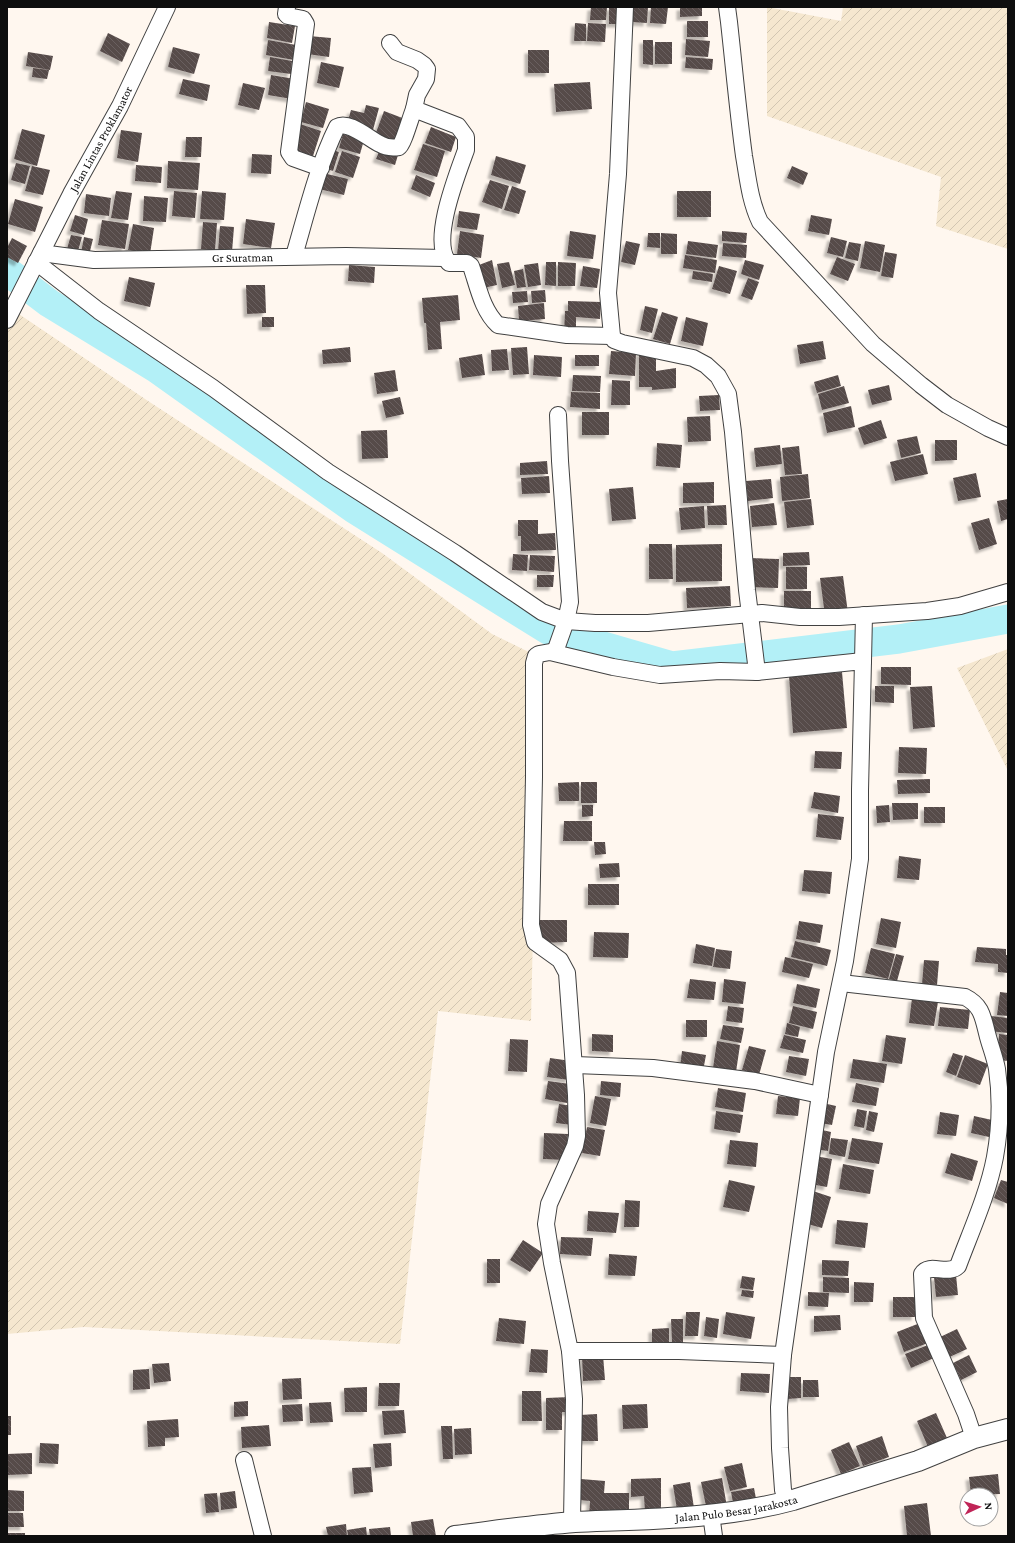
<svg xmlns="http://www.w3.org/2000/svg" width="1015" height="1543" font-family="'Crimson Pro',serif">
  <style>
    .farmland { fill: url(#farmland-furrows) }
    .lines { fill: none; stroke-linecap: round; stroke-linejoin: round }
    .river { stroke: #b3f0f7; stroke-width: 29 }
    .building { fill: url(#building-back-hatch); filter: url(#shadow) }
    .minor-casing { stroke: #414141; stroke-width: 18 }
    .tertiary-casing { stroke: #414141; stroke-width: 22 }
    .minor { stroke: #fff; stroke-width: 16 }
    .tertiary { stroke: #fff; stroke-width: 20 }
    .labels { text-anchor: middle; dominant-baseline: central; stroke-width: 4; stroke-linejoin: round; paint-order: stroke }
    .street-label { font-size: 12px; fill: #0e0e0e; stroke: #fff }
  </style>
  <defs>
    <pattern id="farmland-furrows" width="10" height="10" patternUnits="userSpaceOnUse"><rect width="10" height="10" fill="#f5e7cf"/><path d="M-1 1l2-2M0 10L10 0M9 11l2-2" fill="none" stroke="#d1c5b1"/></pattern>
    <pattern id="building-back-hatch" width="6" height="6" patternUnits="userSpaceOnUse"><rect width="6" height="6" fill="#574b4a"/><path d="M-1 5l2 2M0 0l6 6M5-1l2 2" fill="none" stroke="#6a6160"/></pattern>
    <filter id="shadow"><feDropShadow dx="-3.5" dy="3.5" stdDeviation="1" flood-color="#0004"/></filter>
  </defs>
  <rect width="100%" height="100%" fill="#fff7ef"/>
  <path class="farmland" d="M767,7L841,21L843,7H1008V249L936,226L941,177L767,116Z
    M7,306L148,401L382,553L492,634L539,657L531,1021L438,1011L400,1344L84,1327L7,1334Z
    M1008,649V771L957,668Z"/>
  <g class="lines">
    <path class="river" d="M7,271L49,303L157,369L354,509L548,630L672,666L899,639L1008,619"/>
  </g>
  <path class="building" d="M591,7H607L606,20H590Z
    M609,7H621L620,24H609Z
    M633,7H648L647,23L632,22Z
    M651,7H668L666,24L650,23Z
    M680,7H702V16L680,17Z
    M687,21H708V37H687Z
    M269,22L295,26L292,43L267,38Z
    M575,23L586,24V41H574Z
    M588,23L606,24L605,42L587,41Z
    M108,33L130,44L122,62L100,51Z
    M309,36L331,38L329,57L307,54Z
    M686,39L710,41L708,57L685,55Z
    M268,40L296,45L294,60L266,55Z
    M643,40H653V65L643,64Z
    M655,42H672V64H655Z
    M173,47L200,54L194,74L168,67Z
    M528,50H549V73H528Z
    M28,52L53,56L50,70L26,66Z
    M270,57L292,61L291,74L268,71Z
    M686,57L713,59L712,70L685,68Z
    M321,62L344,67L339,88L317,83Z
    M33,68L49,70L47,79L32,77Z
    M271,75L295,79L292,99L268,95Z
    M183,79L210,85L207,101L179,94Z
    M590,82L592,109L556,112L554,84Z
    M243,83L265,88L259,110L238,105Z
    M306,102L329,109L323,128L301,122Z
    M366,105L379,108L373,130L347,124L351,110L364,113Z
    M384,111L405,119L395,146L374,138Z
    M300,124L321,131L313,156L292,149Z
    M431,127L456,137L451,152L425,143Z
    M22,129L45,135L37,166L14,159Z
    M121,130L142,133L138,162L117,158Z
    M343,134L364,140L360,154L339,148Z
    M186,137H202L201,157H185Z
    M423,144L445,151L437,177L414,170Z
    M330,149L339,152L333,171L324,168Z
    M380,149L398,155L395,165L376,159Z
    M342,151L360,157L353,178L335,172Z
    M252,154L272,155L271,174L251,173Z
    M496,156L526,165L520,184L491,175Z
    M168,161L200,163L198,190L167,188Z
    M16,163L30,166L25,184L11,180Z
    M136,165L162,167L161,183L135,181Z
    M32,166L50,170L43,195L25,191Z
    M792,166L808,173L803,185L787,178Z
    M323,173L348,179L344,195L319,189Z
    M416,175L435,183L430,197L411,189Z
    M490,180L509,186L502,209L482,202Z
    M512,186L526,191L519,214L504,210Z
    M116,191L132,193L128,220L111,218Z
    M174,191L197,193L195,218L172,216Z
    M202,191L226,193L224,220L200,219Z
    M677,191H711V217H677Z
    M86,194L111,198L109,216L84,213Z
    M144,196L168,198L166,222L143,221Z
    M15,199L43,207L35,232L8,224Z
    M459,211L480,214L477,230L457,227Z
    M75,215L88,219L84,235L70,231Z
    M811,215L832,219L829,235L808,231Z
    M246,219L275,223L271,248L243,244Z
    M102,220L129,224L125,249L98,245Z
    M203,222L217,223L215,251L201,249Z
    M133,224L154,228L150,254L128,250Z
    M220,226L234,227L232,252L218,251Z
    M460,231L484,235L481,258L457,254Z
    M570,231L596,235L593,259L567,256Z
    M722,231L747,233L746,243L722,241Z
    M648,233H660V248L647,247Z
    M661,233L677,234V254H661Z
    M71,235L82,237L78,251L67,249Z
    M84,237L93,239L89,255L81,253Z
    M831,237L847,241L843,257L827,253Z
    M12,238L27,246L18,263L7,257V248Z
    M626,241L640,244L635,265L621,262Z
    M688,241L718,245L716,258L686,254Z
    M865,241L885,245L880,272L860,268Z
    M849,242L861,244L858,261L845,258Z
    M723,243L747,245L746,258L722,256Z
    M885,252L897,254L893,278L881,276Z
    M685,255L717,260L715,273L683,268Z
    M837,257L855,264L848,281L830,274Z
    M492,260L497,285L483,288L479,265Z
    M745,260L764,265L759,280L741,274Z
    M509,262L515,285L502,288L497,264Z
    M546,262H556V286L545,285Z
    M558,262L576,263L575,286H558Z
    M538,263L541,285L528,287L524,265Z
    M349,265L375,267L374,283L348,281Z
    M583,266L600,269L597,288L580,286Z
    M719,266L737,271L730,294L712,289Z
    M523,269L526,287L517,288L514,271Z
    M693,271L713,274L712,282L692,279Z
    M129,277L155,283L150,307L124,301Z
    M748,278L759,282L752,300L741,296Z
    M246,285H265L266,313L247,314Z
    M545,290L546,302L532,303L531,291Z
    M527,291L528,302L513,303L512,292Z
    M458,295L460,320L440,322L442,349L428,350L426,323H424L422,298Z
    M568,301L601,302L600,319L576,317V334L564,333L565,311H568Z
    M544,303L545,319L519,321L518,306Z
    M645,306L658,309L652,333L640,330Z
    M662,312L678,317L670,344L653,339Z
    M262,317H274V327H262Z
    M686,317L708,323L703,346L681,341Z
    M823,341L826,359L800,364L797,345Z
    M350,347L351,362L323,364L322,350Z
    M527,347L529,374L513,375L511,348Z
    M507,349L509,370L492,371L491,350Z
    M611,351L636,353L635,376L609,374Z
    M639,352H656V371L676,368V388L652,390V387H639Z
    M482,354L485,375L462,378L459,358Z
    M534,355L562,357L561,377L533,375Z
    M575,355H599V366H575Z
    M395,370L398,391L377,394L374,373Z
    M573,375L601,376L600,392L572,391Z
    M838,375L841,386L817,393L814,382Z
    M612,380L630,381V405H611Z
    M889,385L892,400L872,405L868,390Z
    M844,386L849,403L822,410L818,394Z
    M571,392L600,393V409L570,407Z
    M719,395L720,410L700,411L699,396Z
    M400,397L404,414L386,418L382,401Z
    M851,406L855,427L827,433L823,413Z
    M582,412H609V435H582Z
    M710,416L711,441L688,442L687,417Z
    M881,420L887,438L864,445L858,428Z
    M387,430L388,458L362,459L361,431Z
    M917,436L921,453L901,458L897,440Z
    M935,440H957V460L935,461Z
    M657,443L682,445L680,468L656,466Z
    M780,445L782,464L756,467L754,448Z
    M799,446L802,474L785,475L782,448Z
    M923,454L928,474L895,481L890,462Z
    M547,461L548,474L520,475V463Z
    M976,473L981,497L958,501L953,478Z
    M808,474L810,498L782,501L780,477Z
    M549,476L550,493L522,494L521,478Z
    M771,479L773,498L748,501L746,481Z
    M714,482V503H683V483Z
    M633,487L636,519L612,521L609,489Z
    M811,499L814,525L787,528L784,502Z
    M1008,499V519L1001,521L997,501Z
    M774,503L777,525L752,527L750,506Z
    M726,505L727,525H708L707,506Z
    M704,506L705,528L681,530L679,508Z
    M989,518L997,544L979,550L971,523Z
    M518,520H538V534L555,533L556,550L521,551V536H518Z
    M649,544H672L673,579H649Z
    M722,544V581L676,582V545Z
    M809,552L810,565L783,566V553Z
    M513,554L528,555L527,571L512,570Z
    M530,555L555,556L554,572L529,570Z
    M749,558L779,559L778,588L748,587Z
    M786,567H807V589H786Z
    M537,575H554L553,587H537Z
    M843,576L848,613L825,616L820,578Z
    M730,586L731,606L687,608L686,588Z
    M784,591H811V608H784Z
    M881,667H911V685L881,684Z
    M842,672L847,728L793,733L789,676Z
    M875,686H894V703L875,702Z
    M932,686L935,727L913,729L910,687Z
    M899,747L927,748L926,774L898,773Z
    M815,751L842,752L841,769L814,768Z
    M930,779V793L898,794L897,780Z
    M579,782V801H559L558,783Z
    M581,782H597V803H581Z
    M814,792L840,796L838,813L811,808Z
    M892,803H918V819L893,820Z
    M582,805H593V816L582,817Z
    M889,805L890,822L877,823L876,806Z
    M924,807H945V823H924Z
    M818,814L844,817L841,840L816,837Z
    M564,821H592V841H563Z
    M594,842H605L606,854L595,855Z
    M899,856L921,859L919,880L897,878Z
    M619,863L620,877L600,878L599,864Z
    M804,870L832,872L830,894L802,891Z
    M588,884H619V905H588Z
    M881,918L901,922L896,948L876,944Z
    M539,920H567V942L540,943Z
    M799,921L823,925L820,943L796,939Z
    M594,932L629,933L628,958L593,957Z
    M795,941L831,950L827,966L791,957Z
    M696,944L715,948L712,966L693,963Z
    M977,947L1006,949V955H1008V973L998,972V964L975,962Z
    M871,948L895,954L888,979L865,973Z
    M716,949L732,951L730,969L713,967Z
    M896,954L904,956L897,981L889,979Z
    M785,957L813,964L809,978L782,972Z
    M924,960L939,961L937,985L922,984Z
    M690,979L716,982L714,1000L687,998Z
    M724,979L746,982L743,1004L722,1002Z
    M797,984L820,989L816,1008L793,1003Z
    M1000,992L1008,993V1016L997,1015Z
    M912,998L938,1002L934,1026L909,1023Z
    M728,1006L744,1008L742,1023L726,1021Z
    M793,1006L817,1012L813,1029L789,1023Z
    M940,1007L970,1010L968,1029L938,1026Z
    M991,1016L1008,1018V1033L989,1031Z
    M686,1020H707V1037H686Z
    M787,1023L800,1027L798,1037L785,1034Z
    M723,1025L744,1028L741,1043L720,1039Z
    M592,1034L613,1035V1052L592,1051Z
    M999,1034L1008,1035V1061L997,1060Z
    M784,1035L806,1040L803,1053L780,1048Z
    M886,1035L906,1038L902,1064L882,1061Z
    M510,1039L528,1040L527,1072L508,1071Z
    M717,1041L740,1045L736,1072L713,1068Z
    M749,1046L766,1050L759,1075L742,1070Z
    M682,1051L706,1055L703,1071L680,1067Z
    M953,1053L963,1056L956,1076L946,1072Z
    M965,1055L988,1064L980,1085L957,1077Z
    M789,1056L809,1059L806,1076L786,1072Z
    M550,1058L571,1061L569,1080L547,1077Z
    M853,1059L887,1064L884,1083L850,1078Z
    M548,1081L570,1084L567,1103L545,1099Z
    M601,1081L621,1083L620,1097L600,1095Z
    M856,1083L879,1088L876,1106L852,1102Z
    M718,1088L746,1093L743,1112L715,1107Z
    M595,1096L611,1099L606,1126L590,1123Z
    M778,1096L800,1098L798,1116L776,1114Z
    M823,1103L836,1106L832,1125L820,1123Z
    M559,1104L573,1106L572,1125L556,1123Z
    M857,1109L867,1111L864,1128L854,1126Z
    M716,1111L743,1115L740,1133L714,1129Z
    M869,1111L878,1113L874,1132L866,1130Z
    M940,1112L959,1115L956,1136L937,1134Z
    M974,1116L992,1120L989,1137L971,1133Z
    M587,1127L605,1130L600,1156L582,1153Z
    M818,1129L831,1132L828,1151L814,1149Z
    M544,1133L568,1134L566,1160L543,1159Z
    M831,1138L848,1140L845,1157L829,1154Z
    M852,1138L883,1143L879,1164L848,1159Z
    M730,1140L758,1143L756,1167L727,1164Z
    M951,1153L978,1161L972,1181L945,1173Z
    M815,1156L832,1159L827,1187L810,1184Z
    M843,1164L874,1170L870,1194L839,1189Z
    M729,1180L755,1186L749,1212L723,1207Z
    M1001,1180L1008,1182V1204L994,1198Z
    M813,1191L831,1197L822,1228L804,1223Z
    M625,1200L640,1201L639,1227H624Z
    M588,1211L619,1213L616,1233L587,1231Z
    M837,1220L868,1223L865,1248L835,1244Z
    M561,1237L593,1238L591,1256L560,1254Z
    M523,1240L543,1253L530,1272L510,1260Z
    M609,1254L637,1256L635,1276L608,1275Z
    M487,1259H500V1283H487Z
    M822,1260L849,1261L848,1276L822,1275Z
    M956,1275L958,1295L936,1297L934,1277Z
    M742,1276L755,1278L753,1290L740,1288Z
    M823,1277L849,1278V1293L823,1292Z
    M854,1282L874,1283L873,1302H854Z
    M742,1290L754,1291L753,1298L741,1296Z
    M808,1292L829,1293L828,1307L808,1306Z
    M893,1297H915V1317H893Z
    M686,1312H700L698,1336H685Z
    M726,1312L755,1317L751,1339L723,1334Z
    M840,1315L841,1330L814,1332V1316Z
    M706,1317L719,1319L717,1338L704,1336Z
    M499,1318L526,1321L524,1344L496,1341Z
    M671,1319H683V1343H672Z
    M920,1323L928,1343L904,1352L897,1332Z
    M669,1328V1343L652,1344V1329Z
    M957,1329L967,1349L945,1359L936,1339Z
    M928,1345L934,1358L911,1368L905,1354Z
    M531,1349L548,1350L547,1373L529,1372Z
    M603,1355L605,1380L583,1381L582,1356Z
    M969,1355L977,1372L961,1380L953,1363Z
    M169,1363L171,1381L154,1383L152,1364Z
    M149,1369L150,1389L133,1390V1370Z
    M741,1373L770,1374L769,1393L740,1391Z
    M787,1377H801V1398L787,1399Z
    M301,1378L302,1399L283,1400L282,1379Z
    M803,1380H818L819,1397H803Z
    M379,1383H400L399,1406H378Z
    M367,1387V1412H345L344,1388Z
    M522,1391H541L542,1421H522Z
    M570,1397V1412H562V1430H546V1398Z
    M248,1401V1416L234,1417V1402Z
    M331,1402L333,1422L310,1423L309,1403Z
    M302,1404L303,1421L283,1422L282,1405Z
    M647,1404L648,1428L623,1429L622,1405Z
    M404,1410L406,1433L384,1435L382,1411Z
    M936,1413L947,1438L928,1447L917,1421Z
    M597,1414L598,1441H582L580,1415Z
    M7,1416H11V1435H7Z
    M178,1419L179,1437L165,1438V1446L148,1447L147,1421Z
    M269,1425L271,1446L242,1448L241,1427Z
    M441,1426H452L453,1459H443Z
    M471,1428L472,1454L455,1455L454,1429Z
    M882,1436L889,1457L863,1466L856,1446Z
    M849,1442L860,1466L841,1474L831,1450Z
    M40,1443L59,1444L58,1464L39,1463Z
    M391,1443L392,1466L375,1468L373,1444Z
    M32,1453V1474L7,1475V1454Z
    M742,1463L747,1487L730,1491L724,1467Z
    M371,1467L373,1492L354,1494L352,1468Z
    M998,1474L1000,1494L971,1495L969,1477Z
    M661,1478V1512L645,1513L644,1496L631,1497V1479Z
    M722,1478L727,1507L707,1511L701,1482Z
    M581,1479L605,1481L604,1493H629V1516H589L590,1501L579,1500Z
    M690,1482L694,1508L677,1510L673,1485Z
    M754,1488L757,1504L734,1508L731,1492Z
    M7,1490L24,1491V1511H7Z
    M235,1491L237,1508L221,1510L220,1493Z
    M217,1493L219,1512L206,1513L204,1494Z
    M927,1503L931,1536H907L904,1506Z
    M7,1513H23L24,1527H7Z
    M433,1519L436,1536H413L411,1522Z
    M346,1524L347,1536H328L326,1527Z
    M366,1527L367,1536H348L347,1530Z
    M390,1527L391,1536H370L369,1529Z
    M7,1533H25V1536H7Z"/>
  <g class="lines">
    <g class="minor-casing">
      <g id="minor">
        <path d="M287,7L286,14L288,16L303,19L306,24L289,152L293,158L321,168"/>
        <path d="M625,7L618,174L608,293L612,336L614,340L622,343L693,358L706,365L718,376L728,394L733,432L747,590L757,672"/>
        <path d="M727,7L729,22C734,67 738,112 744,156C748,179 750,201 760,222L873,344L921,385L947,405L988,428L1008,437"/>
        <path d="M390,43L397,52L417,60L424,65L427,69L426,79L417,95L414,109L458,126L466,137V150C457,175 430,242 449,263H467L471,266C478,286 482,310 498,325L567,335L612,336"/>
        <path id="s1" d="M41,253L94,260L346,256L444,258"/>
        <path d="M294,256C306,215 318,165 337,127C349,120 369,139 380,144C385,147 393,148 399,147C403,145 411,116 414,109"/>
        <path d="M36,262L99,311L213,388L328,472L455,553L542,612L566,621L570,602L560,461L558,415"/>
        <path id="s2" d="M7,320L71,194L120,106L167,7"/>
        <path d="M555,652L566,621L595,623H648L762,613L800,617H839L927,611L960,606L1008,592"/>
        <path d="M863,661L864,615"/>
        <path d="M841,983L965,997C983,1006 983,1019 988,1037C991,1048 995,1058 997,1069C1001,1097 1000,1129 995,1157C988,1194 971,1231 958,1266C948,1276 929,1262 922,1274L924,1318L966,1414L974,1438"/>
        <path d="M575,1065L653,1068L755,1081L820,1095"/>
        <path d="M570,1351L552,1263L546,1224L549,1204L575,1146L577,1136L576,1095L567,973L560,960L535,942L531,925L534,777V663L536,656L539,654L550,652L613,667L660,675L720,671L757,672L863,661L860,790V859L845,961L826,1052L783,1355L779,1407L780,1448L783,1490L786,1499L793,1500"/>
        <path d="M244,1460L263,1536"/>
        <path d="M711,1514L714,1536"/>
        <path d="M575,1523L572,1521L574,1399L570,1351H679L783,1355"/>
      </g>
    </g>
    <g class="tertiary-casing">
      <g id="tertiary">
        <path id="s3" d="M455,1536C495,1531 535,1525 575,1522C647,1519 723,1519 793,1500L918,1461L974,1438L1008,1429"/>
      </g>
    </g>
    <use href="#minor" class="minor"/>
    <use href="#tertiary" class="tertiary"/>
  </g>
  <g class="labels">
    <g class="street-label">
      <text stroke="none"><textPath href="#s2" startOffset="204">Jalan Lintas Proklamator</textPath></text>
      <text stroke="none"><textPath href="#s1" startOffset="202">Gr Suratman</textPath></text>
      <text stroke="none"><textPath href="#s3" startOffset="283">Jalan Pulo Besar Jarakosta</textPath></text>
    </g>
  </g>
  <rect width="1015" height="1543" fill="none" stroke="#0e0e0e" stroke-width="16"/>
  <g transform="translate(979 1507) rotate(86)"><circle r="19" fill="#ffffff" stroke="#9f9f9f"/>
  <path d="M0-3L7 15L0 10L-7 15Z" fill="#c02457"/>
  <text y="-6" font-size="11" font-weight="bold" text-anchor="middle" fill="#0e0e0e">N</text>
  </g>
</svg>
